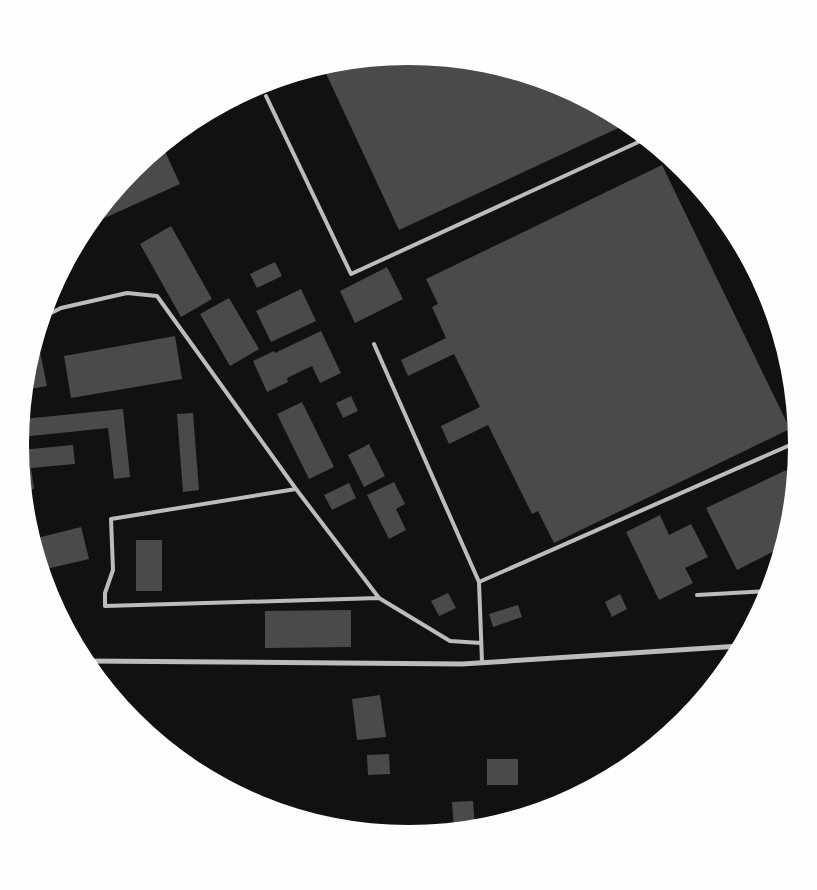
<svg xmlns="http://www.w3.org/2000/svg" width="817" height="890" font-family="'DM Sans',sans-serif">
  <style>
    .building { fill: #4a4a4a }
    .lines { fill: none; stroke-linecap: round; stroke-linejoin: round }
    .service { stroke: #bcbcbc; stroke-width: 4 }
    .minor { stroke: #bcbcbc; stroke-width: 5 }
  </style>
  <rect width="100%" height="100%" fill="#111"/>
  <path class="building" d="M409,57L485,64L557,86L627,124L399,230L323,67L333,64Z
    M163,147L180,184L89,225L134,170Z
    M662,165L790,429L554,543L538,511L532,514L488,425L449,444L441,426L480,407L454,354L408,376L401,360L446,338L432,307L438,304L426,279Z
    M171,226L212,299L181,317L140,244Z
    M275,262L282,276L257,288L250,274Z
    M387,267L403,299L355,323L340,291Z
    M301,289L316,321L271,342L256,311Z
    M229,298L259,349L230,366L200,314Z
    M321,331L341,373L320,383L312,366L287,378L288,382L267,392L253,361L274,351L275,353Z
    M175,336L182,379L71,398L64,356Z
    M38,342L47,386L25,390L28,369L35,343Z
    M351,396L358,411L343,418L336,403Z
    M302,402L334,467L309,479L277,414Z
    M123,409L130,477L114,479L108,428L21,437L23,419Z
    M193,413L199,490L183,492L177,414Z
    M369,444L385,476L364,487L348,455Z
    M73,445L75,464L31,468L34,489L24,490L21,450Z
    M795,466L789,521L782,547L737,570L706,508Z
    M394,482L405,504L396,509L406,530L389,539L367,495Z
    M349,483L356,498L332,510L324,495Z
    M660,515L669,535L691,524L708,557L685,568L693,583L659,600L626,532Z
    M81,527L89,559L42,570L33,539Z
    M136,540H162V591H136Z
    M448,593L456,608L439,616L431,601Z
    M620,594L627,609L612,617L605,602Z
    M518,605L522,617L493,627L489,614Z
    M351,610V647L265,648V611Z
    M380,695L386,737L357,740L352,699Z
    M389,754L390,774L368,775L367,755Z
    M487,759H518V785H487Z
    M473,801L475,827L454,829L452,802Z"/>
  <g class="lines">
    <path class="service" d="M266,96L351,274L645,139
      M43,317L61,308L127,293L157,296L296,489L379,598L450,641L481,643
      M374,344L479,582L797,442
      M296,489L111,519L113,570L105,593V606L379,598
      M479,582L482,662
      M697,595L768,591"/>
    <path class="minor" d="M86,661L462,664L740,646"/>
  </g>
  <path d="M0 0H817V890H0ZM408 65H409A379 379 0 0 1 788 444V446A379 379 0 0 1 409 825H408A379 379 0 0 1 29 446V444A379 379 0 0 1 408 65Z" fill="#fefefe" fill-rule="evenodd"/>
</svg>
